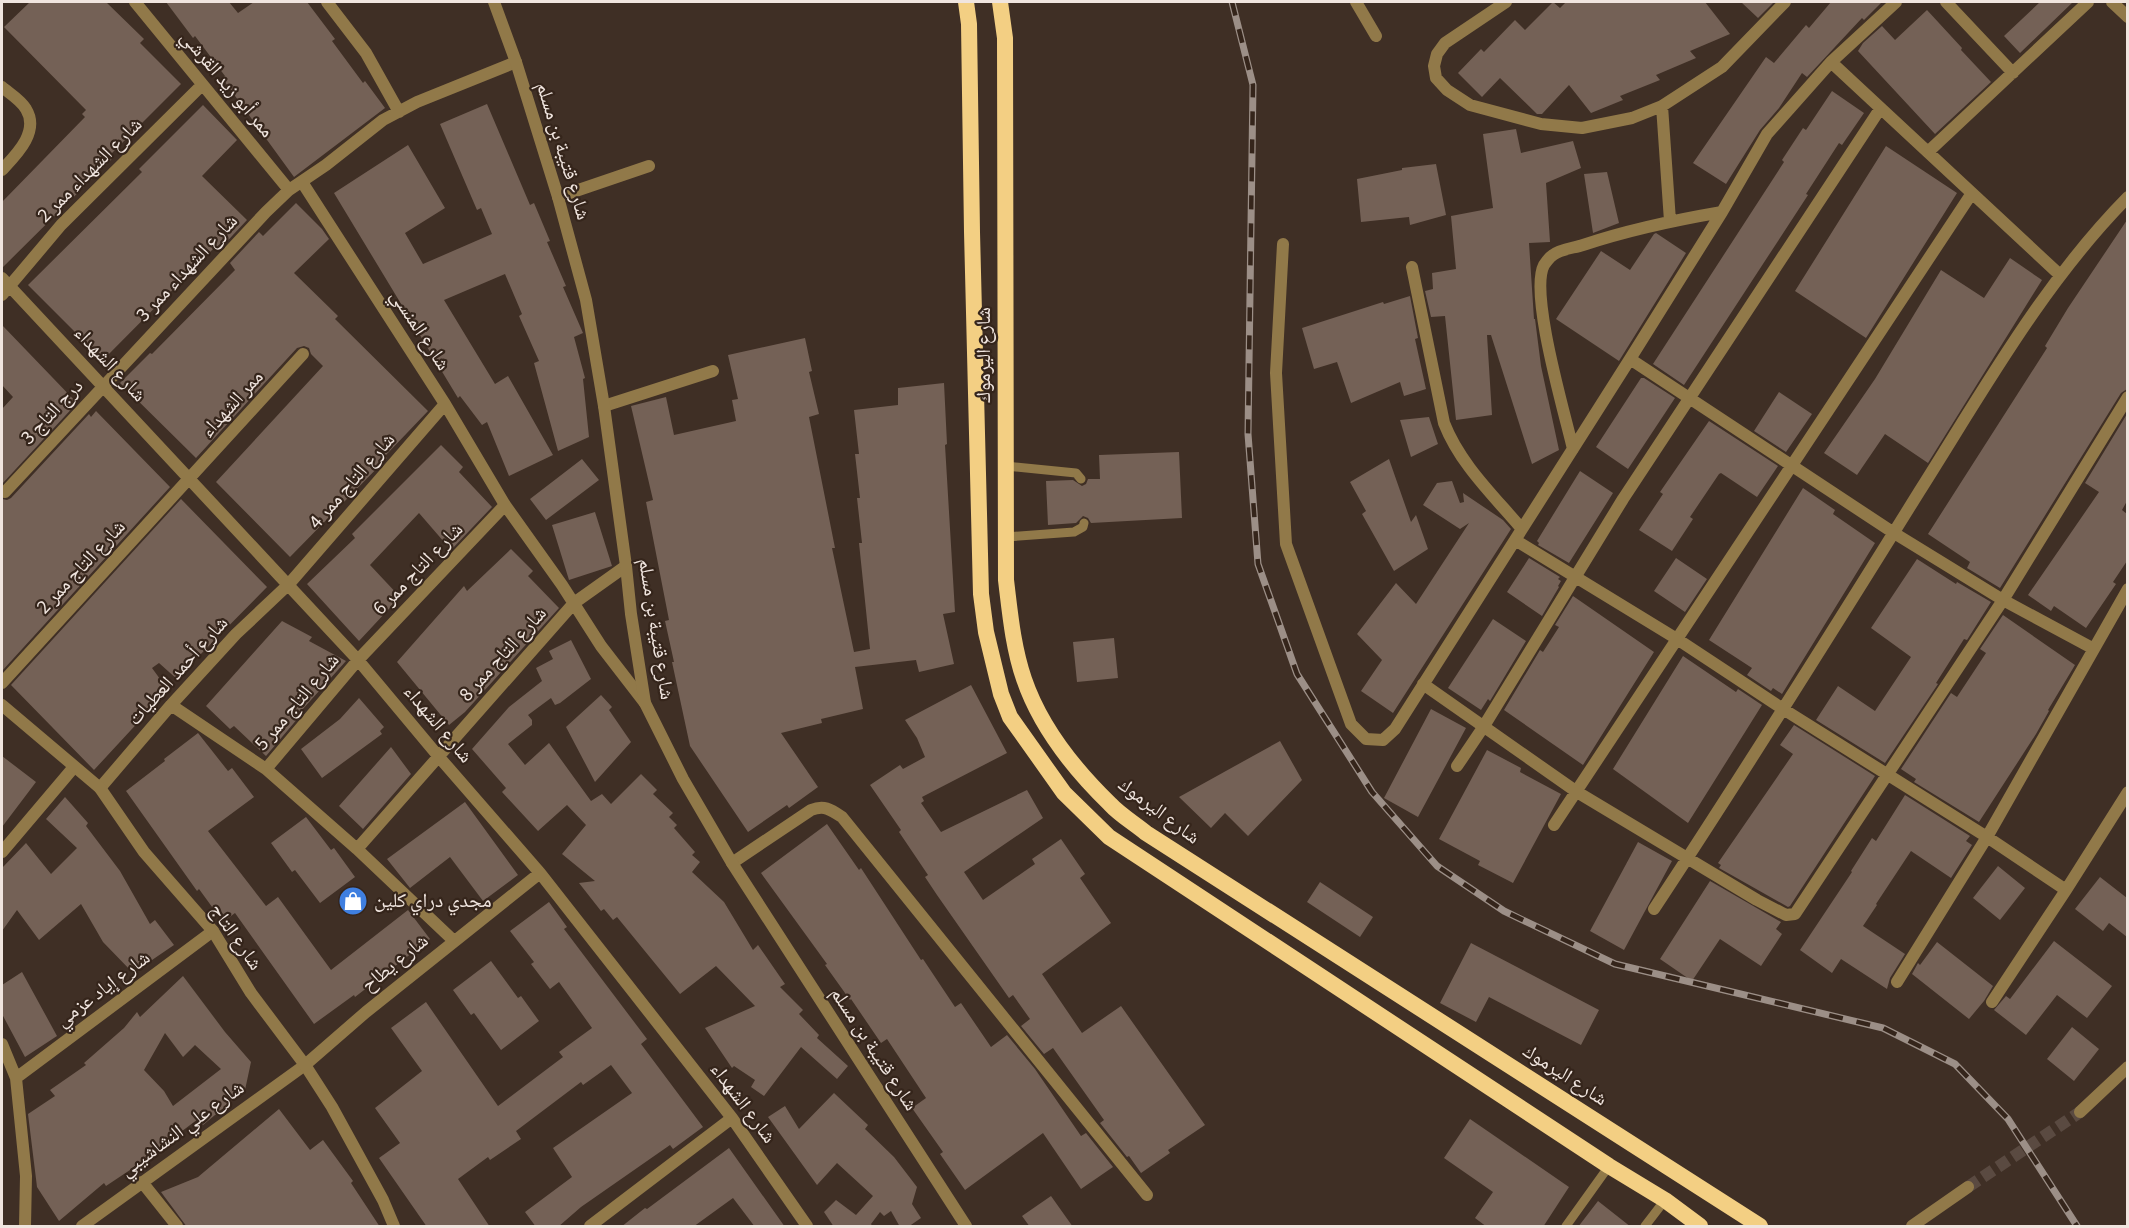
<svg xmlns="http://www.w3.org/2000/svg" width="2129" height="1228" font-family="'Source Sans 3','Noto Naskh Arabic',sans-serif">
  <style>
    .building { fill: #746156; fill-rule: evenodd }
    .lines { fill: none; stroke-linecap: round; stroke-linejoin: round }
    .minor-tunnel { stroke: #5a4a41; stroke-width: 12; stroke-dasharray: 12 6; stroke-linecap: butt }
    .service { stroke: #917949; stroke-width: 9 }
    .minor { stroke: #917949; stroke-width: 12 }
    .tertiary { stroke: #917949; stroke-width: 12 }
    .trunk { stroke: #f3cf83; stroke-width: 16 }
    .rail-casing { stroke: #9c8f87; stroke-width: 7 }
    .rail { stroke: #35251b; stroke-width: 4.5; stroke-dasharray: 14; stroke-linecap: butt }
    .labels { text-anchor: middle; dominant-baseline: central; stroke-width: 4.5; stroke-linejoin: round; paint-order: stroke }
    .street-label { font-size: 20px; fill: #f0e5df; stroke: #35251b }
    .poi-label { font-size: 20px; fill: #f0e5df; stroke: #35251b; text-anchor: start }
  </style>
  <rect width="100%" height="100%" fill="#3f2f25"/>
  <path class="building" d="M30,2H106L144,39L140,43L181,84L110,155L113,158L2,268V202L85,117L82,114L86,110L4,27Z
    M166,2H229L238,13L254,2H307L335,39L332,41L363,83L365,81L385,108L294,177L222,78L225,76L195,36L193,38Z
    M1553,2L1560,8L1566,2H1705L1730,34L1690,51L1696,58L1656,75L1660,80L1620,96L1623,100L1591,113L1569,85L1542,114H1537L1500,78L1482,97L1458,73L1481,49L1484,52L1515,20L1525,30Z
    M1741,2H1774L1758,18Z
    M1831,2H1882L1864,20L1862,18L1807,77L1802,73L1779,108L1760,130L1726,184L1693,163L1766,57L1774,63L1806,25L1809,28Z
    M2040,2H2073L2020,53L2004,36Z
    M1927,10L1962,48L1961,50L1991,82L1935,134L1858,51L1863,43L1882,26L1895,40Z
    M1832,91L1864,113L1842,145L1839,143L1806,194L1808,195L1684,385L1653,364L1784,162L1782,160L1803,128L1806,130Z
    M487,104L530,205L534,203L550,241L547,242L566,286L563,287L583,333L574,337L585,378L583,379L589,437L558,451L534,363L539,361L519,316L522,314L505,274L444,300L495,384L508,376L553,455L509,476L487,422L482,425L460,396L458,398L334,193L408,145L445,208L405,233L423,264L492,234L481,208L477,210L440,124Z
    M203,105L237,140L202,176L247,220L218,251L214,248L103,360L28,285L142,172L139,169Z
    M1516,129L1521,153L1573,141L1581,168L1546,183L1550,242L1529,243L1534,319H1535L1541,366L1559,450L1532,464L1491,335H1487L1492,415L1456,420L1445,316L1431,317L1425,291L1433,289L1432,273L1456,269L1451,216L1493,208L1483,134Z
    M1886,146L1957,193L1866,338L1795,291Z
    M1436,164L1446,215L1410,225L1409,217L1361,222L1357,179L1402,170V168Z
    M1607,172L1619,223L1593,233L1584,174Z
    M296,203L322,229L329,239L294,273L338,316L335,319L428,411L385,456L387,458L290,557L216,482L323,366L311,354L309,348L304,346L297,348L196,458L120,383L150,353L152,354L235,270L230,263L259,232L263,236Z
    M2127,220V389L2121,393L2000,588L1967,568L1970,562L1928,534L2047,348L2045,346L2068,308Z
    M1656,233L1686,253L1619,361L1556,319L1601,251L1630,270L1654,234Z
    M2010,258L2042,280L1928,463L1885,434L1857,475L1824,453L1875,379L1941,270L1984,298Z
    M1410,296L1418,338L1415,339L1426,389L1404,396L1400,382L1351,403L1337,362L1314,369L1302,328L1383,302L1384,304Z
    M2,325L77,403L2,484V409L13,397L2,385Z
    M805,338L812,371L809,372L819,414L809,417L835,548H832L854,652L870,649L859,543H862L857,498H860L855,454H859L854,410L898,405V388L944,383L947,444L945,445L955,612L943,614L954,664L919,672L916,660L855,667L863,709L821,719L822,723L781,733L818,787L789,808L787,805L748,832L690,746L672,662H674L665,621L669,620L646,502L653,500L631,406L666,397L674,435L736,421L732,400L738,399L728,355Z
    M1641,378H1644L1675,398L1628,469L1596,447Z
    M1779,392L1812,414L1786,452L1754,431Z
    M96,411L170,487L2,671V499L7,500L11,498L89,414L91,417Z
    M2127,414V501L2122,510L2127,514V561L2113,582L2116,584L2086,628L2054,606L2051,611L2028,595L2099,492L2085,483Z
    M1429,417L1438,444L1411,457L1400,420Z
    M1709,421L1778,466L1757,497L1721,473L1719,474L1690,517L1693,519L1672,551L1639,530L1663,494L1660,492Z
    M441,445L463,467L459,472L492,507L451,550L419,513L370,565L400,597L359,641L307,584L355,538L352,534Z
    M1179,452L1182,518L1091,523L1088,518L1083,516L1076,523L1048,525L1046,481L1073,480L1082,486L1086,484L1088,479H1100L1099,455Z
    M582,459L599,480L546,520L530,499Z
    M1389,459L1411,522L1416,515L1428,549L1394,571L1362,514L1366,511L1350,482Z
    M1580,471L1613,493L1569,563L1538,545L1539,543L1537,541Z
    M1452,481L1460,503L1464,502L1463,493L1503,520L1511,529L1393,713L1361,691L1382,660L1357,634L1396,583L1416,604L1469,523L1460,529L1423,505L1437,483Z
    M1803,488L1835,510L1833,514L1875,543L1782,694L1773,688L1771,691L1747,675L1752,668L1709,640Z
    M181,499L267,587L191,664L192,666L178,680L159,663L152,668L168,690L94,770L11,685Z
    M595,512L612,566L569,580L552,525Z
    M511,549L533,571L528,576L559,608L465,712L449,725L397,662L464,586L467,591Z
    M1529,558L1560,577L1558,579L1561,581L1558,586L1559,587L1542,616L1507,592Z
    M1676,558L1707,579L1685,612L1654,591Z
    M1917,559L1956,584L1957,582L1991,602L1967,640L1964,639L1936,683L1938,684L1885,763L1816,720L1838,686L1875,711L1911,657L1871,628Z
    M1573,596L1654,652L1583,765L1504,710L1540,650L1543,652L1559,627L1555,625Z
    M2003,615L2075,665L2048,710L2049,711L2036,734L1979,822L1914,782L1916,779L1901,769L1951,693L1957,697L1986,653L1980,649Z
    M1493,619L1526,641L1490,701L1488,699L1481,710L1448,688Z
    M282,621L312,637L309,641L346,661L302,710L304,711L266,756L234,726L230,729L206,706Z
    M1114,638L1118,678L1077,682L1073,642Z
    M571,640L591,679L560,703L555,705L551,698L528,715L532,720V725L508,744L525,765L549,743L591,801L602,794L611,804L641,774L657,790L653,794L673,813L669,817L677,825L674,828L695,852L692,855L700,862L692,872L724,902L753,950L758,945L785,984L780,987L803,1010L799,1014L819,1035L817,1038L848,1066L837,1079L801,1047L764,1096L751,1087L755,1080L734,1066L732,1068L705,1028L755,1006L716,966L680,994L617,917L613,920L604,909L601,911L579,883L595,881L562,854L586,825L567,805L538,831L502,792L506,788L472,749L509,707L542,681L536,668L553,659L549,651Z
    M1683,656L1736,692L1738,689L1762,705L1688,823L1613,769Z
    M971,685L1007,753L922,797L924,801L921,803L941,832L1027,790L1043,818L964,872L983,900L1035,864L1032,859L1061,839L1085,874L1080,878L1111,923L1042,974L1082,1033L1121,1006L1205,1125L1168,1150L1170,1153L1141,1173L1129,1156L1127,1157L1100,1123L1104,1120L1053,1048L1044,1054L1021,1026L1030,1019L1013,995L1009,998L937,895L925,877L928,875L899,832L901,830L870,785L900,765L903,769L925,757L917,738L905,720Z
    M601,695L612,707L609,710L631,742L595,782L566,727Z
    M359,698L384,727L380,731L382,734L322,778L301,749L340,719Z
    M1431,709L1466,728L1418,817L1384,798Z
    M1794,725L1875,776L1790,906L1788,907L1719,868L1721,865L1718,863L1793,754L1780,745Z
    M198,733L228,771L232,768L254,797L208,831L266,906L278,897L331,970L408,910L430,939L355,997L354,995L314,1024L235,913L223,922L199,889L197,891L126,791L165,761L164,759Z
    M1280,741L1302,780L1248,836L1225,813L1211,828L1179,797Z
    M391,747L411,774L363,829L339,806Z
    M1487,750L1521,768L1520,772L1561,794L1513,883L1478,865L1480,861L1439,839Z
    M2,756L36,782L2,827Z
    M1905,795L1970,836L1966,841L1972,845L1951,878L1911,851L1876,904L1877,905L1863,926L1905,954L1890,978L1887,989L1841,959L1832,973L1800,950L1852,872L1851,871L1872,838L1876,841Z
    M65,797L88,823L86,826L120,871L150,924L155,920L174,945L133,973L103,942L81,904L39,940L17,910L2,931V868L26,843L51,874L77,848L46,819Z
    M465,802L518,875L483,901L450,857L410,888L387,859Z
    M306,817L331,850L334,848L355,877L320,903L295,870L292,872L271,843Z
    M827,824L859,870L861,868L921,960L923,959L955,1007L961,1003L991,1047L1007,1035L1035,1069L1081,1136L1086,1133L1113,1167L1081,1189L1043,1133L965,1190L940,1154L943,1152L912,1108L926,1098L887,1039L881,1043L851,999L850,1000L825,965L827,964L761,873Z
    M1638,842L1672,861L1624,950L1590,931Z
    M1998,866L2025,888L2000,920L1973,898Z
    M2100,877L2127,898V937L2109,923L2103,931L2075,909Z
    M1710,881L1781,922L1776,929L1782,934L1761,966L1720,939L1692,981L1660,959Z
    M1320,882L1373,917L1360,937L1307,902Z
    M549,902L567,927L564,929L647,1039L641,1044L703,1127L673,1149L670,1145L581,1207L558,1227H536L525,1212L572,1177L553,1148L632,1093L611,1065L583,1085L581,1082L516,1131L521,1139L490,1160L488,1157L458,1179L490,1227H427L379,1158L400,1143L375,1108L422,1071L391,1028L426,1002L498,1106L563,1057L559,1052L592,1028L559,982L550,989L531,964L534,962L510,931Z
    M2054,941L2112,986L2087,1018L2057,995L2026,1035L1994,1010L2006,996L2010,999Z
    M1937,942L1993,986L1984,1001L1969,1019L1912,974L1918,963L1920,965Z
    M1471,943L1599,1010L1581,1045L1489,997L1476,1022L1440,1003Z
    M491,961L518,998L521,996L539,1021L501,1050L474,1013L471,1015L453,990Z
    M22,972L57,1036L25,1057L2,1014V985Z
    M183,976L225,1032L251,1062L245,1090L203,1125L198,1119L136,1166L106,1186L104,1183L59,1221L37,1187L28,1114L55,1096L50,1090L86,1065L84,1063L124,1028L137,1012L140,1017ZM165,1033L183,1057L195,1045L221,1069L173,1106L164,1091L144,1070Z
    M2072,1027L2099,1049L2074,1081L2047,1059Z
    M834,1093L868,1125L865,1129L894,1157L917,1187L912,1204L921,1218L908,1227H900L891,1211L884,1216L880,1212L871,1224L873,1227H834L824,1212L836,1200L856,1215L873,1196L837,1163L817,1185L768,1117L785,1106L799,1129Z
    M279,1109L310,1150L323,1140L353,1181L351,1183L380,1227H187L161,1192L198,1177Z
    M1470,1119L1569,1187L1543,1227H1487L1475,1218L1493,1192L1444,1158Z
    M729,1148L785,1227H755L733,1198L693,1227H621L645,1208L647,1209Z
    M1051,1196L1073,1227H1030L1022,1216Z
    M1598,1201L1631,1227H1578Z"/>
  <g class="lines">
    <path class="minor-tunnel" d="M1968,1187L2080,1112"/>
    <path class="service" d="M1006,466L1076,473L1081,479
      M1006,537L1074,532L1083,527L1084,523
      M1566,1226L1609,1166
      M1645,1226L1665,1200"/>
    <path class="minor" d="M135,2L289,190
      M327,2L366,53L399,112
      M1356,2L1376,36
      M1506,2L1445,43L1437,54L1434,66L1436,78L1447,90L1470,105L1541,124L1582,128L1632,118L1662,106L1722,67L1785,2
      M1946,2L2013,73
      M2112,2L2128,17
      M1831,62L2060,275
      M2,87C9,93 21,100 26,109C40,132 16,155 2,170
      M1662,106L1670,221
      M1929,151L2088,2
      M302,182L445,404L505,505L562,585L601,646L645,703
      M558,197L649,166
      M1283,244L1276,373L1286,544L1351,724L1366,739L1383,740L1395,729L1630,359L1722,212L1767,134L1831,62L1896,2
      M1412,267L1444,423C1460,464 1493,495 1521,528
      M2,278L358,660L439,757L540,873L732,1118L807,1226
      M2,295L61,225L202,85
      M1630,359L1894,533L2003,600L2094,649
      M604,406L713,371
      M1573,449C1565,414 1529,293 1544,265C1546,262 1550,257 1553,255C1560,249 1574,248 1583,245C1628,230 1675,220 1722,212
      M5,492L266,212L289,190L326,165L383,120L417,102L516,62
      M1515,540L1677,639L1783,709L1987,837L2066,890
      M2,683L303,354
      M1423,684L1577,792L1757,900L1786,915L1795,914L2003,600L2128,397
      M171,705L266,769L357,849L454,941
      M1457,766L1484,726L1623,499L1880,109
      M266,769L358,660L505,505
      M100,788L171,705L236,634L289,584L445,404
      M1554,825L1972,193
      M357,849L574,603L626,566
      M2,852L74,767
      M732,863L811,810C824,805 830,809 842,817L1147,1195
      M1654,909C1745,771 1832,632 1919,492C1983,391 2043,283 2128,197
      M1897,982L1987,837L2128,589
      M1992,1002L2066,890L2128,792
      M2,1044L16,1078L26,1176L25,1226
      M16,1078L213,931
      M2080,1112L2128,1067
      M142,1182L177,1226
      M82,1226L305,1065L366,1012L540,873
      M590,1226L732,1118
      M1912,1226L1968,1187"/>
    <path class="tertiary" d="M494,2L516,62L558,197L586,300L604,406L626,566L631,614L645,703L683,779L732,863L966,1226
      M2,705L100,788L144,852L213,931L251,993L305,1065L332,1107L383,1200L394,1226"/>
    <path class="trunk" d="M966,2L969,24L972,232L981,594L986,632L1001,694L1010,717L1064,793L1109,837L1609,1166L1665,1200L1700,1226
      M1000,2L1005,38L1006,580C1010,613 1013,647 1024,679C1040,726 1075,770 1110,804C1120,815 1134,823 1146,833L1760,1226"/>
    <g class="rail-casing">
      <path id="rail" d="M1232,2L1253,85L1248,434L1258,564L1297,674L1372,792L1437,866L1504,911L1615,964L1883,1028L1955,1064L2008,1119L2077,1226"/>
    </g>
    <use href="#rail" class="rail"/>
  </g>
  <defs>
    <g id="shop-disc" transform="scale(1.5)"><circle r="9.5" fill="#3f7fe0" stroke="#35251b"/><path d="M-5-2.5h2.3a2.7 3.5 0 0 1 5.4 0H5L5.5 6h-11ZM-1.5-2.5h3a1.5 2.3 0 0 0-3 0Z" fill="#fff"/></g>
  </defs>
  <g fill-rule="evenodd">
    <use href="#shop-disc" x="353" y="901"/>
  </g>
  <g class="labels">
    <g class="street-label">
      <text transform="translate(227 84) rotate(50)">ممر أبو زيد القرشي</text>
      <text transform="translate(563 151) rotate(73)">شارع قتيبة بن مسلم</text>
      <text transform="translate(90 170) rotate(-45)">شارع الشهداء ممر 2</text>
      <text transform="translate(187 268) rotate(-47)">شارع الشهداء ممر 3</text>
      <text transform="translate(420 330) rotate(57)">شارع المنسي</text>
      <text transform="translate(984 355) rotate(-90)">شارع اليرموك</text>
      <text transform="translate(110 364) rotate(47)">شارع الشهداء</text>
      <text transform="translate(232 404) rotate(-48)">ممر الشهداء</text>
      <text transform="translate(52 412) rotate(-47)">درج التاج 3</text>
      <text transform="translate(352 481) rotate(-49)">شارع التاج ممر 4</text>
      <text transform="translate(81 567) rotate(-47)">شارع التاج ممر 2</text>
      <text transform="translate(418 569) rotate(-46)">شارع التاج ممر 6</text>
      <text transform="translate(656 629) rotate(81)">شارع قتيبة بن مسلم</text>
      <text transform="translate(503 654) rotate(-48)">شارع التاج ممر 8</text>
      <text transform="translate(178 671) rotate(-48)">شارع أحمد العطيات</text>
      <text transform="translate(297 702) rotate(-50)">شارع التاج ممر 5</text>
      <text transform="translate(438 724) rotate(50)">شارع الشهداء</text>
      <text transform="translate(1159 811) rotate(37)">شارع اليرموك</text>
      <text transform="translate(236 937) rotate(55)">شارع التاج</text>
      <text transform="translate(395 963) rotate(-39)">شارع يطاح</text>
      <text transform="translate(103 989) rotate(-37)">شارع إياد عزمي</text>
      <text transform="translate(874 1049) rotate(57)">شارع قتيبة بن مسلم</text>
      <text transform="translate(1565 1075) rotate(33)">شارع اليرموك</text>
      <text transform="translate(743 1103) rotate(53)">شارع الشهداء</text>
      <text transform="translate(182 1129) rotate(-36)">شارع علي النشاشيبي</text>
    </g>
    <g class="poi-label">
      <text x="374" y="901">مجدي دراي كلين</text>
    </g>
  </g>
  <rect width="2129" height="1228" fill="none" stroke="#f0e5df" stroke-width="6"/>
</svg>
